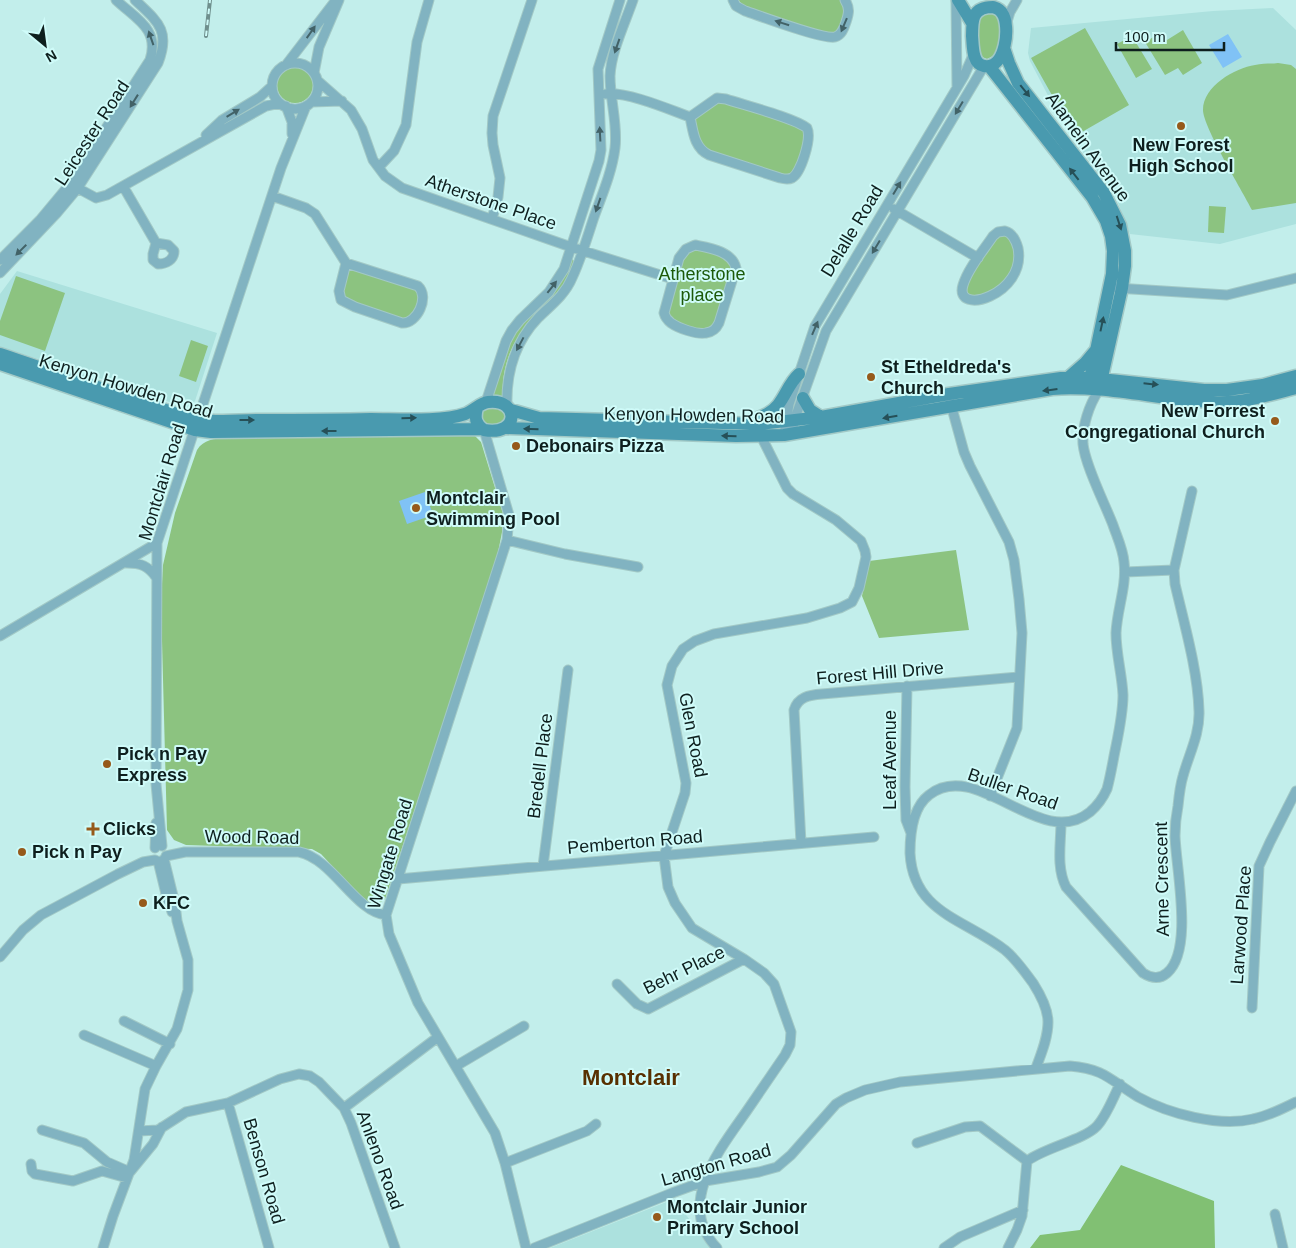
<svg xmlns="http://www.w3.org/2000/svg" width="1296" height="1248" font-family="Arial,sans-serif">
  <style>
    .built { fill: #ace1de }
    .green { fill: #8cc380 }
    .forest { fill: #81c073 }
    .water { fill: #80c2f6 }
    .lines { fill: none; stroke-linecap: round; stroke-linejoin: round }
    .street-casing { stroke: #a2c9c6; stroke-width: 11 }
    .secondary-casing { stroke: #a2c9c6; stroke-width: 15 }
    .street { stroke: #81b3c1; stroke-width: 9 }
    .secondary { stroke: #499aaf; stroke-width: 12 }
    .rail-casing { stroke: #6f8f8d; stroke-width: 4 }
    .rail { stroke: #cffbf9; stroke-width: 2; stroke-dasharray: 5.5; stroke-linecap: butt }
    .oneway { fill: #426267 }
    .oneway2 { fill: #265058 }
    .poi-dot { fill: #965a1b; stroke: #cffbf9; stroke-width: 2 }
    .labels { text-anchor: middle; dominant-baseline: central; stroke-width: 4; stroke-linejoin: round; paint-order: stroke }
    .street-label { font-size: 18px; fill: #0e1f1e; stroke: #cffbf9 }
    .poi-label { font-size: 18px; font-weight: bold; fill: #0e1f1e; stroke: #cffbf9; text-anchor: start }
    .park-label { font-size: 18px; fill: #1c5909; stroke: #cffbf9 }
    .district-label { font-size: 22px; font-weight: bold; fill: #583001; stroke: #cffbf9 }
  </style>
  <rect width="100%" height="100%" fill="#c2eeeb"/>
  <path class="built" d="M1273,8L1296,30V224L1220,244L1130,234L1115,195L1070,135L1071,134L1054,107L1030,61L1028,53L1031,28L1213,11Z
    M17,271L217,333L195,401L187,408L99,378L0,347V294Z
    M674,1199L711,1248H550L593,1231Z"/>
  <path class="green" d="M738,0H841C848,7 845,23 838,31C835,34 830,33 826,34L744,6Z
    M985,13C990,13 994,13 997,17C1001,22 999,47 997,54L987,59L980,56L978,48V21L979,18Z
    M1085,28L1129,105L1075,136L1031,58Z
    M1183,30L1202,63L1183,75L1178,68L1165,75L1145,42L1162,32L1167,40Z
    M1132,36L1152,69L1136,78L1117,44Z
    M1278,63L1291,65L1296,69V203L1252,210C1242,190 1203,127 1203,110C1203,86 1235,68 1255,65C1263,63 1271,64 1278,63Z
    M277 85a18 18 0 1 1 36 0a18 18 0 1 1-36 0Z
    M718,100L745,107L803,129L806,138L795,171L784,176L704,149L694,125L695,117Z
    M1209,206L1226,207L1224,233L1208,232Z
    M1001,233L1013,240C1014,248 1016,257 1014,265C1009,283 988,299 968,296L964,285L996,235Z
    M693,247L727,257L733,267L715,325C705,336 685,324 673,320L670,318L666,309L686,252Z
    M572,259L575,262C564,293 549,299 529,322C511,342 501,370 503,397L493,396L508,347L512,338L521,324L555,291Z
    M350,268L416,288L421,298L411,319L407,321L348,302L341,294L347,271Z
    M16,276L65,293L45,351L0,335V321Z
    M191,340L208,346L196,382L179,376Z
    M490,408H498L504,412L506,417C500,426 494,425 484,424L480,416L482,411Z
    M474,435L481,442L503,514L502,532L495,568L385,899C379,905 373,906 365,901L321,854L312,849L186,845L174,840L167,830L161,603L163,565L175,513L197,450C204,439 214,439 226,438Z
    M956,550L969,630L879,638L862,596L869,561Z"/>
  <path class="forest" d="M1121,1165L1214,1201L1215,1248H1030L1040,1235L1080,1230Z"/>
  <path class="water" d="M1228,34L1242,57L1223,68L1209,45Z
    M425,492L433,515L407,524L399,501Z"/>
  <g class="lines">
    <g class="street-casing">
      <path id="street" d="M733,0L736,6L745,11C760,16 824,40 835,37C842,35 844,28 846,22C849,13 850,8 845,0
        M956,0L957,87
        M1006,25L1010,12L1017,0
        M272 86a23 23 0 1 1 46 0a23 23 0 1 1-46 0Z
        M286,65L336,0
        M314,73L319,47L339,0
        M317,80L351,110L362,129L373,160L385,176L402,188L571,247L673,279
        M606,94C629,92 668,109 690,117
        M717,98L726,99C744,105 795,118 807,128C812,138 801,173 792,178C788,180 784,179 780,178L709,155C694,148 693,131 690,117Z
        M311,102L342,101
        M286,106L292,122V134
        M206,135L222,120L260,97L272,86
        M379,167L394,151L406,125L417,42L429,0
        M72,185L96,198L107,195L266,106L280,103
        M123,186L156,243
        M272,196L306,208L315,214L346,263L339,291L341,300L355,307L402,323C417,324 430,297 418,286L346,263
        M894,209L978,258
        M492,219L498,197L500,178L493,145L492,133L493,116L532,0
        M1005,231C1013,233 1016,241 1018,248C1027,295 953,317 963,285C968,268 983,251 993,236L998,232Z
        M156,243L168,245L174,251C174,260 166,264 158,264L153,260V254Z
        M695,245C710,248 732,251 736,268L719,323C716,329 713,332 706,333C697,335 678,328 671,323C667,320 665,317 664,313L679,258L686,249Z
        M0,260L40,220L70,184L150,60C160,29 136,19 116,0
        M0,273L56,214L77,189L158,63C171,30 157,21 135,0
        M1116,288L1227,295L1296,278
        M950,401L964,452L970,466L1009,542L1014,560L1019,599L1022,633L1017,728L990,796
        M486,402L506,341L512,330L520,320L549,292L564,269L599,161L601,150L598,69L620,0
        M507,406C506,374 515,342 538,318C550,306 565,295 572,278C581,259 587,238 594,217C602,195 612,172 615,148C618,125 610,100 610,76C611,52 625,23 633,0
        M484,430L509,515L507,540L386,915L389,934L418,1003L495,1133L505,1163L526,1248
        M792,434L794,421L826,331L984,66
        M784,435L789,404L815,326L964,76L974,53
        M507,540L565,554L638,567
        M127,563C141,563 148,566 156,577
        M1125,572L1174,570
        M0,636L157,543
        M907,686L905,787L906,820L911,833
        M1061,822C1061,843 1056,867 1066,887L1143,973C1151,978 1159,980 1167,973C1194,950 1176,869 1175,836C1175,827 1176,816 1178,806C1179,796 1180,786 1183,776C1189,754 1200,734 1199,711C1198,671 1184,623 1175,584L1174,570L1192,491
        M801,843L794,710C798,697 809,695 822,694L1019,677
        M162,846L156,784L157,543L281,168L306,106
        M155,848L156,823
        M166,856L185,852H299C333,859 355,912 386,915
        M158,861L166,894L172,912
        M543,866L568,670
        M398,879L874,837
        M0,957L23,930L41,915L118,874L143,862L155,860
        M617,984L637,1004L648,1009L744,959
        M1252,1008L1259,866L1270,842L1296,791
        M124,1021L170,1044
        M84,1035L156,1066
        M456,1066L524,1026
        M1036,1068C1041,1054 1048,1038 1048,1022C1048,1008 1040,994 1033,983C1024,971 1016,959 1005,950C965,919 913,913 910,853C910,834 913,807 929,795C977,757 1041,852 1090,812C1097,806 1103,798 1107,789C1110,778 1112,767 1114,756C1118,736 1123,715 1123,695C1122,674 1116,654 1116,633C1117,609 1127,586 1124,562C1123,549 1117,537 1113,525C1105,504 1085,465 1083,444C1082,426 1089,405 1099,390
        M228,1103L269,1248
        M344,1108L438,1037
        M42,1130L84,1143L107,1162L130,1172L153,1144L162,1127
        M139,1131L158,1130L186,1112L228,1103L280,1079L299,1074L310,1076L319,1082L344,1108L351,1123L395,1248
        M917,1143L965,1127L980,1126L1027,1161
        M505,1163L587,1131L596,1124
        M31,1164L32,1171L35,1174L73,1181L102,1171L127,1178
        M1275,1214L1283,1248
        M103,1248L113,1216L134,1160L145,1089L156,1066L177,1029L188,990V960L177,921L175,904L164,859
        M534,1248L672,1193L705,1181L759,1172L777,1167L791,1155L836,1104L846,1098L865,1090L900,1082L1070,1066C1105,1069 1110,1080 1138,1097C1169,1114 1219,1127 1253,1119C1268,1116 1282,1109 1296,1102
        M717,1248C675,1205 720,1149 746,1112C759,1093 772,1074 785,1055L790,1045L791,1032L774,984L764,973L744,959L692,928L675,903L668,887L664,856L685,793L686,783L667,685L672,666L683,649L695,641L714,634L807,618L840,608L852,602L859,588L866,557L865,551L861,541L836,520L793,494L787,488L761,436V431
        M944,1248L960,1237L1023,1210
        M1008,1248L1017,1230L1022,1216L1027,1161C1046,1147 1084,1140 1097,1126C1107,1115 1113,1098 1120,1084"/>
    </g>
    <g class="secondary-casing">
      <path id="secondary" d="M958,0L972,23
        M993,7C996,8 1000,9 1002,13C1011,25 1006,70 984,66C972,64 973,46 972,36C972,20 972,7 993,7Z
        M1004,48L1009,63L1018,83L1104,193L1120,225L1125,251V266L1122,288L1100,386
        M989,66L1092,197L1106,221L1111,236L1113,251L1112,274L1089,384
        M0,354C48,370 95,387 143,402C161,408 179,416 197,419C216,423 238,420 258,420C295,420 333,420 371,419C396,419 443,422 465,414C473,411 480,403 488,402C520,398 520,437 484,430C476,425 474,418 477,408
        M0,364L195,430L211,432L482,429
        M1069,377L1085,363L1095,351
        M803,398L810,410L821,417
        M511,410L539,418L760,424L821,417L949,394L1061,378H1091L1204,390H1227L1263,385L1296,376
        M750,421C760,417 771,414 778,405C786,395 789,383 799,374
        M506,428L736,436L784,435L1052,389C1106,385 1159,400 1213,402C1241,404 1269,395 1296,388"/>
    </g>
    <use href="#street" class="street"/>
    <use href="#secondary" class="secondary"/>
    <g class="rail-casing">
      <path id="rail" d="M206,36L210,0"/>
    </g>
    <use href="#rail" class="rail"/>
  </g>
  <defs><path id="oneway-solid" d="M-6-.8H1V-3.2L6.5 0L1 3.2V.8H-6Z" transform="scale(1.25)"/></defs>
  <g class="oneway">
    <use href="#oneway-solid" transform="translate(782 23) rotate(-162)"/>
    <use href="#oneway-solid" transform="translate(844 25) rotate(113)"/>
    <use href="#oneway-solid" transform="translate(311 32) rotate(-55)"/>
    <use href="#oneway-solid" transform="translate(151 38) rotate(-109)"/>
    <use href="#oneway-solid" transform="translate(617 46) rotate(109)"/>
    <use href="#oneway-solid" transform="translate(134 101) rotate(122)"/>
    <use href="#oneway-solid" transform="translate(959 108) rotate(121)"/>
    <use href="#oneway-solid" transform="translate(233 113) rotate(-31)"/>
    <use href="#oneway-solid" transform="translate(600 134) rotate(-93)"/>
    <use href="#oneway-solid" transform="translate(897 188) rotate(-59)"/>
    <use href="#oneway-solid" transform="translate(598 205) rotate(109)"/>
    <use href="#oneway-solid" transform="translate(876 247) rotate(121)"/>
    <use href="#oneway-solid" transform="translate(21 250) rotate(135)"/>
    <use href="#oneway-solid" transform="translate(552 287) rotate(-52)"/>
    <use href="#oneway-solid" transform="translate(815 328) rotate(-67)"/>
    <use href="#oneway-solid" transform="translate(520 344) rotate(118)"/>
  </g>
  <g class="oneway2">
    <use href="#oneway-solid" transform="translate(1025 91) rotate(51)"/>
    <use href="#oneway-solid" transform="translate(1074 174) rotate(-128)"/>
    <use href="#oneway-solid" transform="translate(1119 223) rotate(72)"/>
    <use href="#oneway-solid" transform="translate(1102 324) rotate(-78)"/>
    <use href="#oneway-solid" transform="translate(1151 384) rotate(6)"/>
    <use href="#oneway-solid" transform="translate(1050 390) rotate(173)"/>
    <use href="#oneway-solid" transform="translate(890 417) rotate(170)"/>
    <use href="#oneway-solid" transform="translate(409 418) rotate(-1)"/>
    <use href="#oneway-solid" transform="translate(247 420)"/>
    <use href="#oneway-solid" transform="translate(531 429) rotate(-178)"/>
    <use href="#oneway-solid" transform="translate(329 431) rotate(180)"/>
    <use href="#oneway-solid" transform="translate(729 436) rotate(-178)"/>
  </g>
  <g class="poi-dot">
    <circle cx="1181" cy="126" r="5"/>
    <circle cx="871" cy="377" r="5"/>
    <circle cx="1275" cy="421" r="5"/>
    <circle cx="516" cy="446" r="5"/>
    <circle cx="416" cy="508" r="5"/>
    <circle cx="107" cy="764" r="5"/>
    <path d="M90.5 821.5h5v5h5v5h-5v5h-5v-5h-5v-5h5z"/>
    <circle cx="22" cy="852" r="5"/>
    <circle cx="143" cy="903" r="5"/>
    <circle cx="657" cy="1217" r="5"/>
  </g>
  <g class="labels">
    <g class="street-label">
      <text transform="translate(92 133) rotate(-57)">Leicester Road</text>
      <text transform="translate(1088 147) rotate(54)">Alamein Avenue</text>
      <text transform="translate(491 202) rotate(19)">Atherstone Place</text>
      <text transform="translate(852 231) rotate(-59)">Delalle Road</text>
      <text transform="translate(126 386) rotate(17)">Kenyon Howden Road</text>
      <text transform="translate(694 415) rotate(1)">Kenyon Howden Road</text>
      <text transform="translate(162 482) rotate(-73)">Montclair Road</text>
      <text transform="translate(880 673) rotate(-5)">Forest Hill Drive</text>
      <text transform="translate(693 735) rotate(79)">Glen Road</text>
      <text transform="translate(890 760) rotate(-90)">Leaf Avenue</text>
      <text transform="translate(540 766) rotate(-83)">Bredell Place</text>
      <text transform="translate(1013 789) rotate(19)">Buller Road</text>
      <text transform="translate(252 837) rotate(1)">Wood Road</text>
      <text transform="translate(635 842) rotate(-5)">Pemberton Road</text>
      <text transform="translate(390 854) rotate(-73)">Wingate Road</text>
      <text transform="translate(1162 879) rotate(-91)">Arne Crescent</text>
      <text transform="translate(1241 925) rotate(-86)">Larwood Place</text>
      <text transform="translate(684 970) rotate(-26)">Behr Place</text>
      <text transform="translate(380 1160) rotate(70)">Anleno Road</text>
      <text transform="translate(716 1165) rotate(-16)">Langton Road</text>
      <text transform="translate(264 1171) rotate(74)">Benson Road</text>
    </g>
    <g class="poi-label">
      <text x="1181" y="145" text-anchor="middle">New Forest<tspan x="1181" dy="21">High School</tspan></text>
      <text x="881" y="367">St Etheldreda's<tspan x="881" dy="21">Church</tspan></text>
      <text x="1265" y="411" text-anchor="end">New Forrest<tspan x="1265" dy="21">Congregational Church</tspan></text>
      <text x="526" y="446">Debonairs Pizza</text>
      <text x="426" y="498">Montclair<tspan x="426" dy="21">Swimming Pool</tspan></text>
      <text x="117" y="754">Pick n Pay<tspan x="117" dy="21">Express</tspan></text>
      <text x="103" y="829">Clicks</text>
      <text x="32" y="852">Pick n Pay</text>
      <text x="153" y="903">KFC</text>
      <text x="667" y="1207">Montclair Junior<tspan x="667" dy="21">Primary School</tspan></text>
    </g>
    <g class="park-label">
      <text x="702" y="274">Atherstone<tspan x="702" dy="21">place</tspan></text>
    </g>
    <g class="district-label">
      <text x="631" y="1077">Montclair</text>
    </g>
  </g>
  <g transform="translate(45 45) rotate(151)" stroke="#cffbf9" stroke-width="4" paint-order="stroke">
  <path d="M0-4L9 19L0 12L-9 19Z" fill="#0e1f1e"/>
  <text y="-8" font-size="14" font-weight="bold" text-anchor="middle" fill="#0e1f1e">N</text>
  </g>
  <path d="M1116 42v8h108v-8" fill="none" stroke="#0e1f1e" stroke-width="2.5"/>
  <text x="1124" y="42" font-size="15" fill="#0e1f1e" stroke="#cffbf9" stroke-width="4" paint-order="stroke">100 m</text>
</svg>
